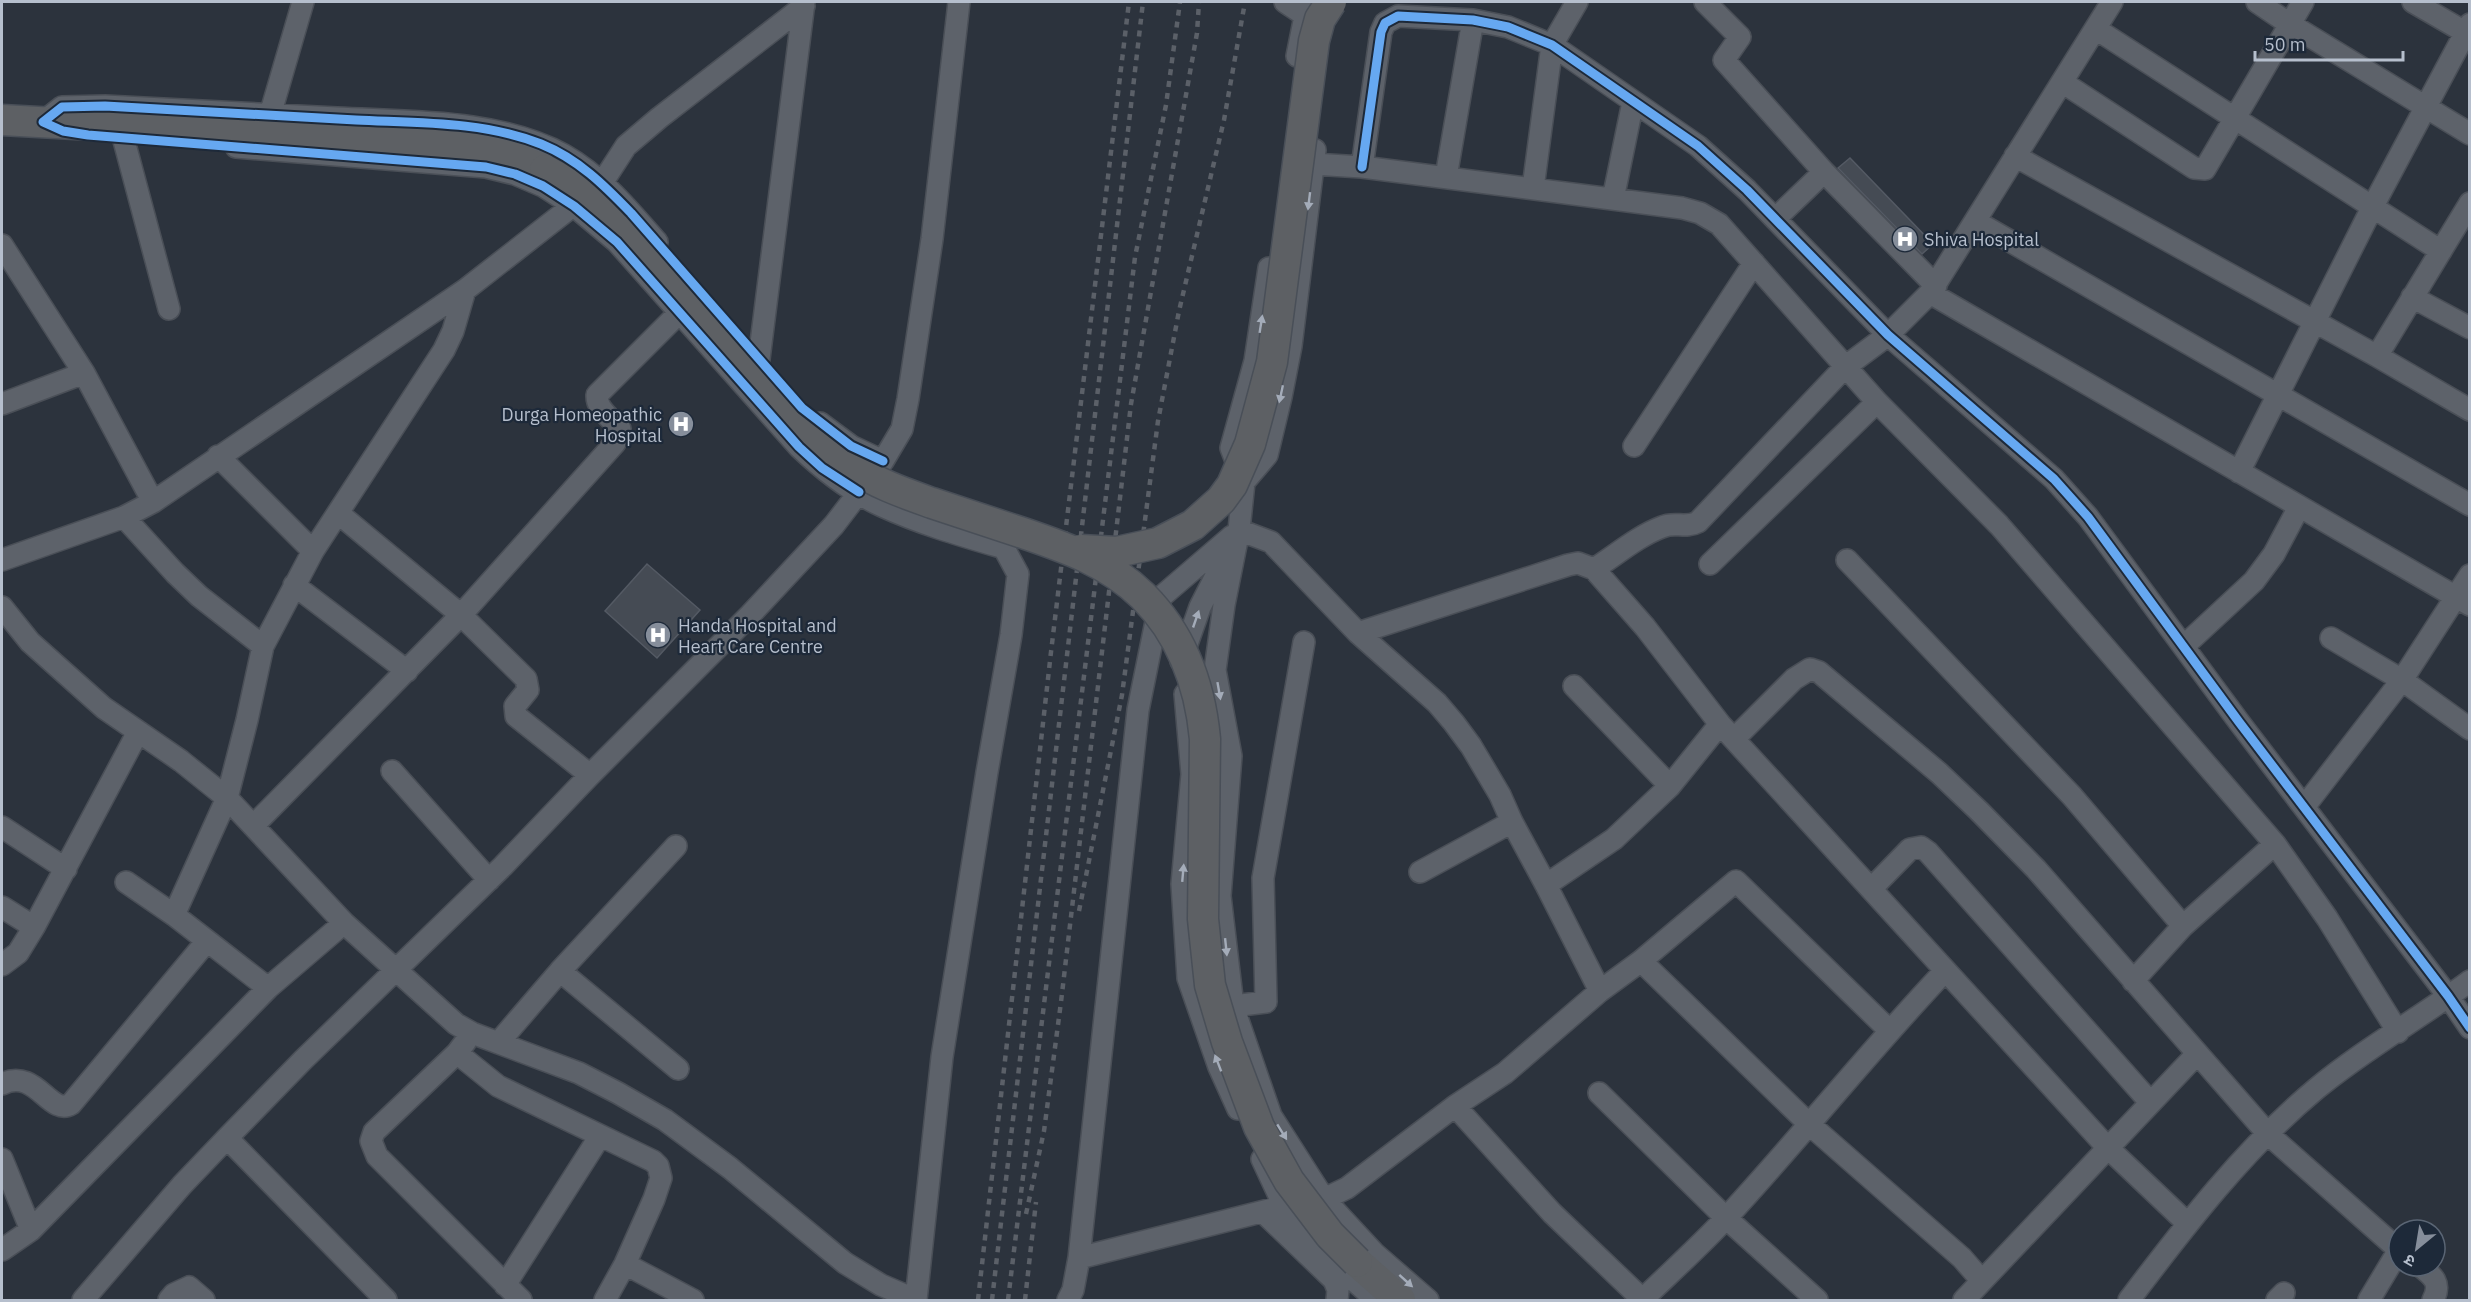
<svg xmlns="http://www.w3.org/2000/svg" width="2471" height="1302" font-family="'IBM Plex Sans','Noto Sans Devanagari',sans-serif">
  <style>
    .building { fill: #454b54; stroke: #545a64; stroke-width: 1.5 }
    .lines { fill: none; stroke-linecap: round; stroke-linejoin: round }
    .minor-casing { stroke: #4a4f57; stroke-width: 24 }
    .highway-casing { stroke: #494f58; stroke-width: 33 }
    .minor { stroke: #5d626a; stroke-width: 21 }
    .highway { stroke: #5d6064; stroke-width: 30 }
    .rail { stroke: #5b6068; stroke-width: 4.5; stroke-dasharray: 6 6; stroke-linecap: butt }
    .highway-bridge-casing { stroke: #494f58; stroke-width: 33; stroke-linecap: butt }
    .highway-bridge { stroke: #5d6064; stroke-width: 30 }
    .cycleway-casing { stroke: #1d2939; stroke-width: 13 }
    .cycleway { stroke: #66a8f1; stroke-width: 9 }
    .oneway { fill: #a4acb9 }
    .labels { text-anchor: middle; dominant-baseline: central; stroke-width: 4.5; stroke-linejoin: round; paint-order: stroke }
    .poi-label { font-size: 18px; fill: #b6bfcd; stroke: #1d2939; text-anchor: start }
  </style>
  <rect width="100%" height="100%" fill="#2c333d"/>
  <path class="building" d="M1850,158L1933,244L1922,254L1838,168Z
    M647,564L700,610L657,658L605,611Z"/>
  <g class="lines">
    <g class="minor-casing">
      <path id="minor" d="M1285,2L1315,22
        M1705,2L1740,37L1724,60L1824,172L1936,286
        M2257,2L2288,23L2470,134
        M2413,2L2470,35
        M2096,29L2441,251
        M1297,56L1305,16L1314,2
        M2062,82L2194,168L2205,169L2303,2
        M270,115L303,2
        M49,124L43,122L62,107L105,106C182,110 259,114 337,118C410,122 498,119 564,155C601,176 629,210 657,242
        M123,137L169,309
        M236,147L486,167L515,174L543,186L574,206L617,242L799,447C823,470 851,492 882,506C921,524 963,536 1004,548L1018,574L1011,635L987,772L942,1057L916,1300
        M2015,156L2377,356L2470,410
        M1313,164L1362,167L1682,208L1700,213L1719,224L1877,402L1999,525L2275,844L2327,918L2398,1032
        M1362,167L1381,32L1385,23L1398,16L1473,20L1508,27L1552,45L1698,146L1747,190L1888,335L2054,479L2088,517L2239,722L2448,996L2470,1028
        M1446,177L1473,20
        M1533,188L1552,45L1577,2
        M1613,199L1633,102
        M1775,219L1824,172
        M1975,221L2470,505
        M2,245L84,373L153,502
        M1269,268L1255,361L1231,448L1244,482L1239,530L1224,605L1215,670L1231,756L1220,896L1233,1006L1271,1116L1324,1199L1374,1253L1428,1300
        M1930,293L2470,605
        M2412,297L2470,328
        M2377,356L2470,203
        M759,359L804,2
        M2,404L84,373
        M820,423L851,446L883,461
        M1634,446L1754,263
        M218,456L313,551
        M2239,472L2373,206L2470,24
        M1244,482L1267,455L1281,397L1291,346L1315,150
        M338,513L461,615L526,679L528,690L515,706L516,716L590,775
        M124,517L175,573L199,596L263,646
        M1239,530L1271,542L1358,633L1437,703L1454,723L1471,746L1500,795L1512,822L1546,885L1600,991
        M2,560L124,517L153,502L465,290L602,183L626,146L659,118L804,6
        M1847,560L2072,796L2183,926
        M1710,564L1877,402
        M1594,569C1616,555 1638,536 1662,527C1675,521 1685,529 1698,522L1845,367L1888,335L1930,293L2112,2
        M294,585L407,671
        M2,607L30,642L104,708L181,761L227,798L344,923L456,1024L472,1033L579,1073L618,1093L665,1120L730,1168L845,1263L881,1285L916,1300
        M1358,633L1568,565L1578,563L1594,569L1645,627L1720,724L2107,1147L2187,1223
        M2331,638L2402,680L2470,729
        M2185,645L2254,581L2274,554L2299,507
        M1181,661L1200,607L1228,552
        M1574,686L1670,786
        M1185,694L1192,774L1182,884L1188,978L1219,1067L1238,1109
        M1735,738L1794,679L1810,669L1819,672L1939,773L1979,811L2036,869L2268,1134L2399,1250
        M392,771L489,880
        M2304,807L2402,680L2470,575
        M254,825L461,615L615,443L620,429C611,418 596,409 597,395L680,312
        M2,827L66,869
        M1420,872L1512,822
        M126,882L174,915L268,988
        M1546,885L1614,839L1670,786L1720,724
        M1871,889L1910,849L1921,847L1928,852L2150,1102
        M2,907L34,927
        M174,915L227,798L247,720L263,646L313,551L444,350L453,331L465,290
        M1641,961L1809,1124L1962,1258L1982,1281
        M2,965L18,953L34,927L138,732
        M560,971L678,1069
        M2133,981L2183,926L2275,844
        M1233,1006L1266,1002L1263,878L1304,642
        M466,1041L457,1053L374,1132L371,1141L377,1156L521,1300
        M499,1042L560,971L676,846
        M457,1053L498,1086L653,1161L658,1166L661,1178L654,1199L625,1264L605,1300
        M2,1084C36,1067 50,1117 71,1104L207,941
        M1599,1093L1726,1218L1817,1300
        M1455,1106L1552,1213L1643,1300
        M227,1138L386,1300
        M2,1159L31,1230
        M1262,1159L1284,1206L1324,1254L1376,1300
        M1324,1199L1347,1188L1455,1106L1505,1073L1600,991L1641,961L1736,881L1889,1030
        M1263,1212L1334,1280L1338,1290L1337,1300
        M2,1250L31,1230L268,988L344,923
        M1079,1258L1284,1206
        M625,1264L693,1300
        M2420,1266C2433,1276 2442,1283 2433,1300
        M505,1285L600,1136
        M83,1300L182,1185L227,1138L303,1060L503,866L590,775L750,615L834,525L883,461L902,429L908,399L932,239L959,2
        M169,1300L174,1294L189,1287L204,1300
        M1068,1300L1073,1290L1079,1258L1138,710L1161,597L1232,536
        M1642,1300C1670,1273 1700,1246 1727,1217C1801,1137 1869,1051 1944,972
        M1964,1300L2197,1054
        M2129,1300C2185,1226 2244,1149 2316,1089C2364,1049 2420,1018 2470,981
        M2277,1300L2284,1293
        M2369,1300L2399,1250"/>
    </g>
    <g class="highway-casing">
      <path id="highway" d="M2,120L454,145L512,157L545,170
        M1357,1262L1400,1300"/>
    </g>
    <use href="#minor" class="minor"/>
    <use href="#highway" class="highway"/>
    <path class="rail" d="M1079,911L1122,695L1158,421L1179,311L1224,120L1245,2
      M1026,1214L1044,1131L1061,1002L1131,404L1197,33L1199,2
      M978,1300L1051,652L1129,2
      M992,1300L1143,2
      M1008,1300L1135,257L1166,105L1180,2
      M1025,1300L1036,1202"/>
    <g class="highway-bridge-casing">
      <path id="highway-bridge" d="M545,170C644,224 706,323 782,402C805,425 826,449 853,467C877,484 904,493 932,503C962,513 992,523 1023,533C1067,548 1108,562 1143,596C1182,635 1200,685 1205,739L1203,919L1210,985L1227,1042L1259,1127L1289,1181L1330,1235L1357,1262
        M1081,550L1117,552L1158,543L1193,525L1221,500L1232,485L1250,444L1272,362L1314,41L1320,19L1331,2"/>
    </g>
    <use href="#highway-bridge" class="highway-bridge"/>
    <g class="cycleway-casing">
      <path id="cycleway" d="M1362,167L1381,32L1385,23L1398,16L1473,20L1508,27L1552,45L1698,146L1747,190L1888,335L2054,479L2088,517L2239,722L2448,996L2470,1028
        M859,492L822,468L799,447L617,242L574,206L543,186L515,174L486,167L88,135L63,131L43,122L62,107L105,106C188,110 272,115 356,120C417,123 483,121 541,144C578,159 604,185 631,213L802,408L851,446L883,461"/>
    </g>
    <use href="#cycleway" class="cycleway"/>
  </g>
  <defs><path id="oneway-solid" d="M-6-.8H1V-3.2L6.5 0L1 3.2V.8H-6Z" transform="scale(1.5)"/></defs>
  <g class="oneway">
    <use href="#oneway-solid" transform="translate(1309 201) rotate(97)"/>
    <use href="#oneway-solid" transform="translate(1261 324) rotate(-81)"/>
    <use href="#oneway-solid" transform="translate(1281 394) rotate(102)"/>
    <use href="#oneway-solid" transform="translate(1196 619) rotate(-71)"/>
    <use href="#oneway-solid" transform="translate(1219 691) rotate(80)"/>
    <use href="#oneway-solid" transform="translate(1183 873) rotate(-85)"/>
    <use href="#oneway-solid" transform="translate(1226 947) rotate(84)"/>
    <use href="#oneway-solid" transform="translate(1218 1063) rotate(-111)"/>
    <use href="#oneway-solid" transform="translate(1282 1132) rotate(58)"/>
    <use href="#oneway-solid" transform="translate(1406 1281) rotate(42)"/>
  </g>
  <defs>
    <g id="hospital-disc" transform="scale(1.35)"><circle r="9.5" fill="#868e9b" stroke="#1d2939"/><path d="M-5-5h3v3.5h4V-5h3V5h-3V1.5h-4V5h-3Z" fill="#fff"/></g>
  </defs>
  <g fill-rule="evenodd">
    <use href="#hospital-disc" x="1905" y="239"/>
    <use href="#hospital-disc" x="681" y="424"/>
    <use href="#hospital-disc" x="658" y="635"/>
  </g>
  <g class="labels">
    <g class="poi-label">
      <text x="1924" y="239">Shiva Hospital</text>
      <text x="662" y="414" text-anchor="end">Durga Homeopathic<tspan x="662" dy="21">Hospital</tspan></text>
      <text x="678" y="625">Handa Hospital and<tspan x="678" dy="21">Heart Care Centre</tspan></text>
    </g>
  </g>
  <rect width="2471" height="1302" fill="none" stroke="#b6bfcd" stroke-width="6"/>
  <g transform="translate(2417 1248) rotate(210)"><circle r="28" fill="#1d2939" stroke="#5a6574" stroke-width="1.5"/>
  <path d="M0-4.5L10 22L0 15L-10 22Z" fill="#868e9b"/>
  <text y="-9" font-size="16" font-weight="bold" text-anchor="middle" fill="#b6bfcd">उ</text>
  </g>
  <path d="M2255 51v9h148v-9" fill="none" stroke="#b6bfcd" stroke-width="3"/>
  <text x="2264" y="51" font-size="18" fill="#b6bfcd" stroke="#1d2939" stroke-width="4.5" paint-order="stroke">50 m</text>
</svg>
